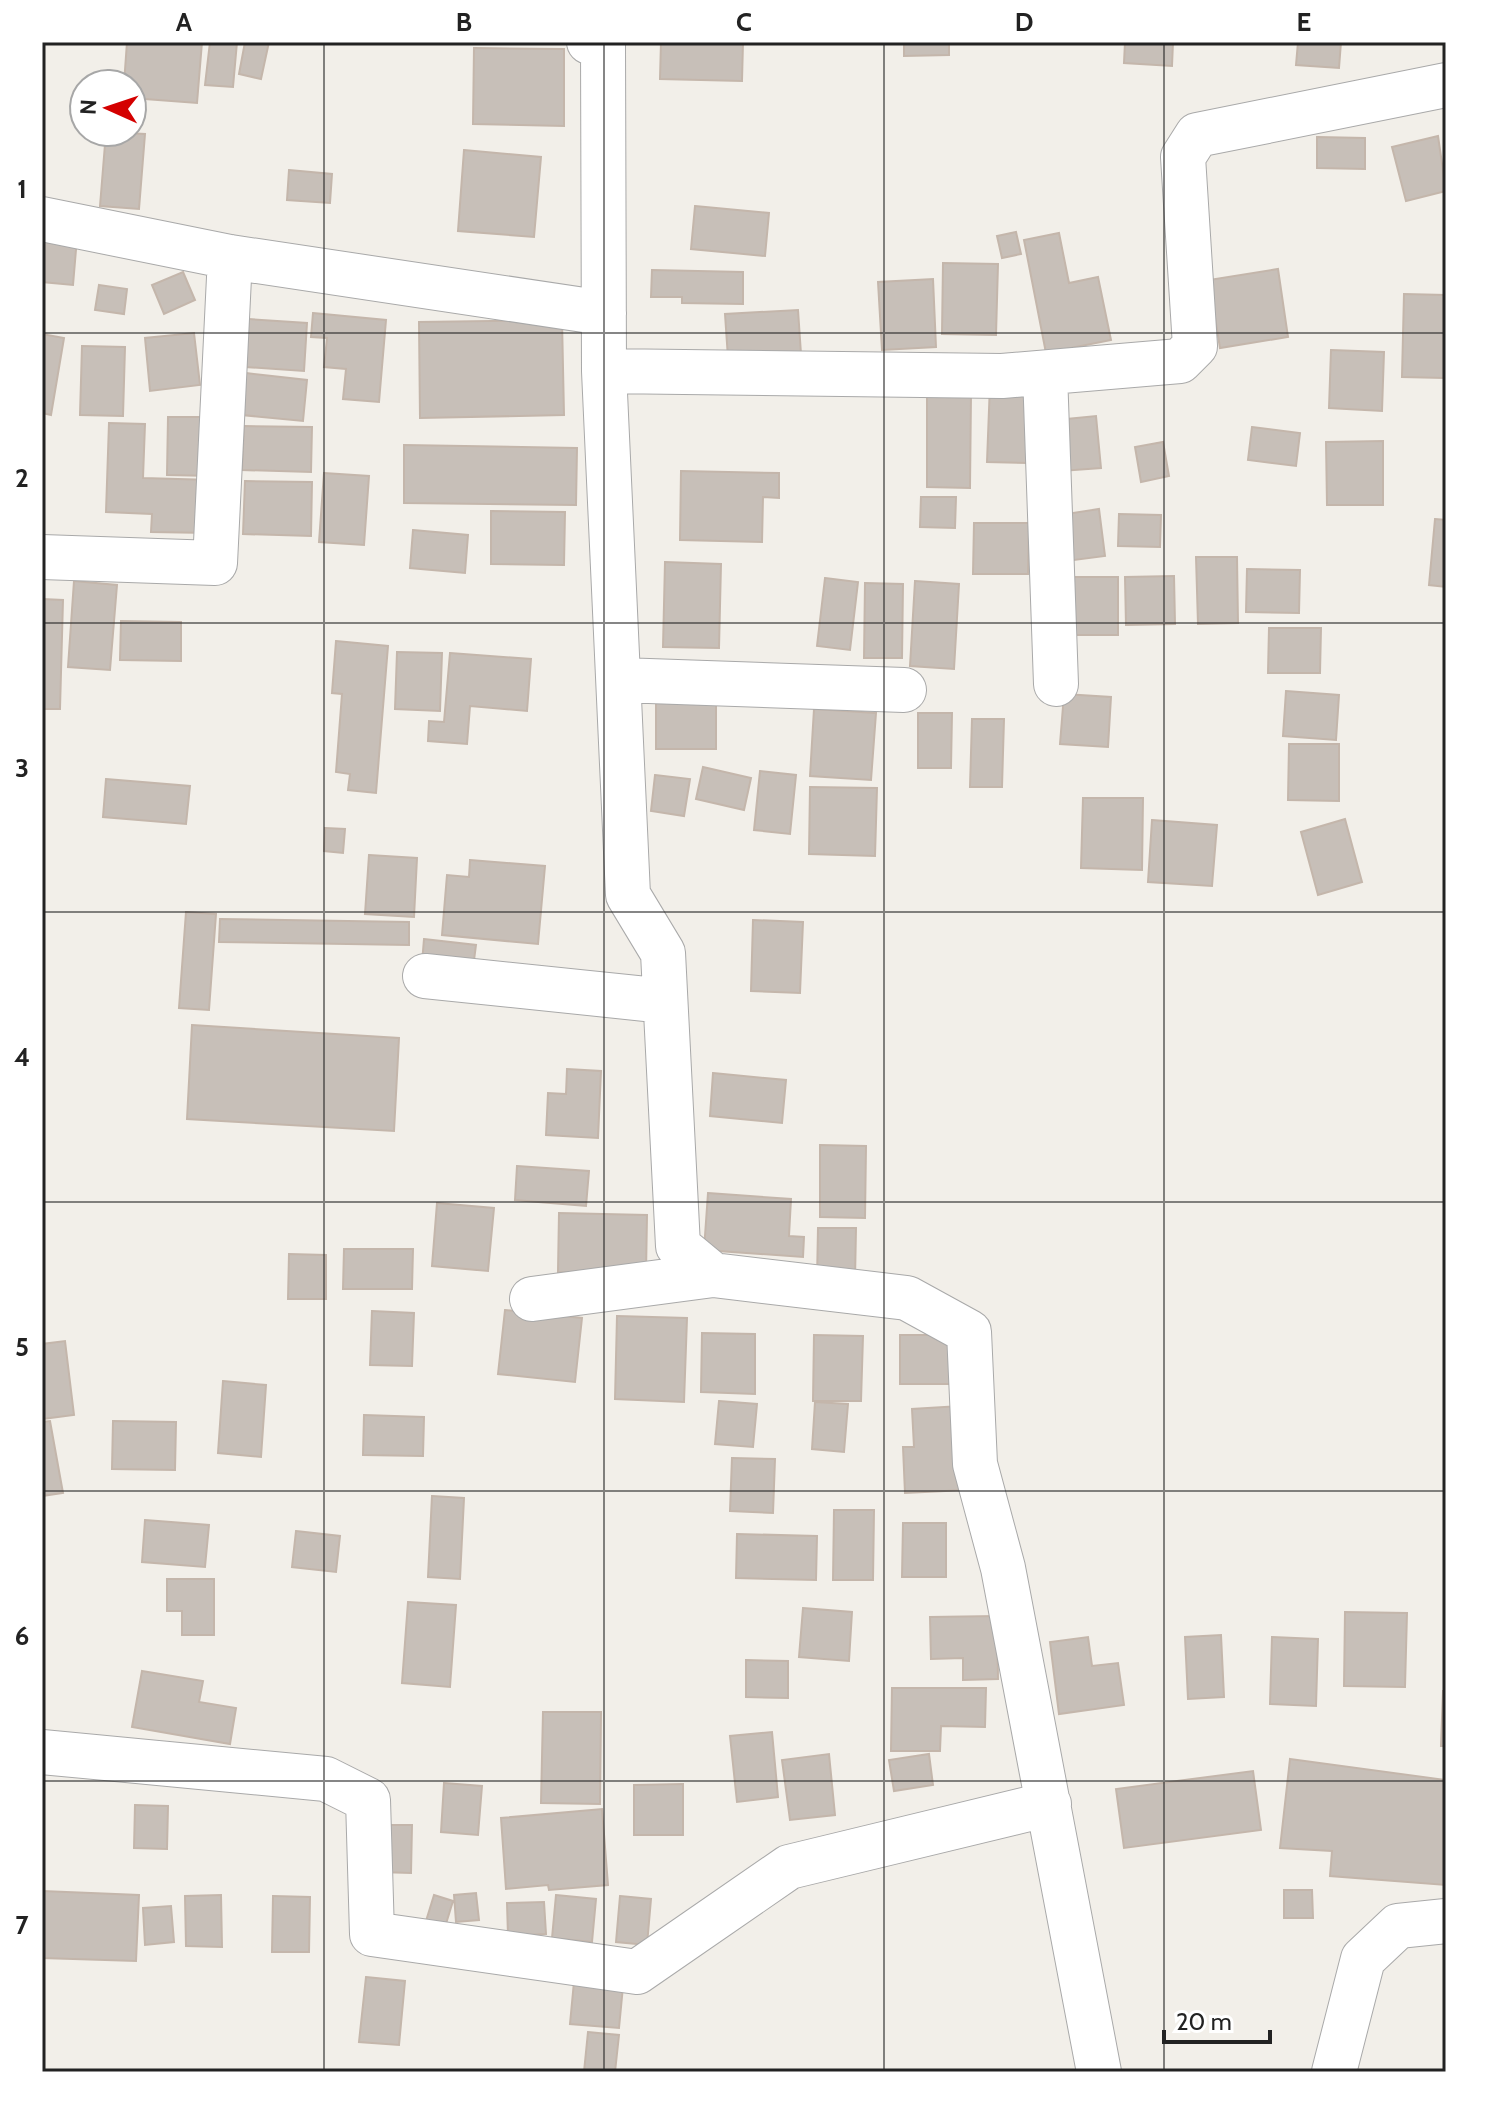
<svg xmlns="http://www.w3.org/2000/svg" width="1488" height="2114" font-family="Cabin,sans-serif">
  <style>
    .building { fill: #c7bfb8; stroke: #c4b6ab; stroke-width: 2 }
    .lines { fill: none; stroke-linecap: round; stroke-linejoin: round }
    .minor-casing { stroke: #a9a9a9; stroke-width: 46 }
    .minor { stroke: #fff; stroke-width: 44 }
    .grid { fill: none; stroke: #222; stroke-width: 2; stroke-opacity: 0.55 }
    .neatline { fill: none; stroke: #222; stroke-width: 3 }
    .grid-label { font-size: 26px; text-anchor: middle; font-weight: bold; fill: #222 }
  </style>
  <rect width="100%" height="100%" fill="#f2efe9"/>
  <path class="building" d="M127,42H202L197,103L132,98V84H124Z
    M210,42H237L233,87L205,85Z
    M245,42H269L261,79L239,74Z
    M661,42H743L742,81L660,79Z
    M904,42H949V55L904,56Z
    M1125,42H1173L1172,66L1124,63Z
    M1298,42H1341L1339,68L1296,65Z
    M474,48L564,49V126L473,124Z
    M106,132L145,134L139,209L100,206Z
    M1438,136L1446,191L1406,201L1392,147Z
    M1317,137L1365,138V169L1317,168Z
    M464,150L541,157L534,237L458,231Z
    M289,170L332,174L330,203L287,200Z
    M695,206L769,213L765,256L691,249Z
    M42,223L78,226L73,285L42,282Z
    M1016,232L1021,254L1002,258L997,236Z
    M1059,233L1069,283L1098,277L1111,340L1046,353L1024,240Z
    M943,263L998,264L996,335L942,334Z
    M1278,269L1288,337L1220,348L1209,280Z
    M652,270L743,272V304L682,303V297H651Z
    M183,272L195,300L164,314L152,285Z
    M933,279L936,347L882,350L878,282Z
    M99,285L127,289L124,314L95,310Z
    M1404,294L1446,295L1444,378L1402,377Z
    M798,310L801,354L728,358L725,314Z
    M313,313L386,320L379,402L343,399L346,369L324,367L327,338L311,337Z
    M233,318L307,323L304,371L230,366Z
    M562,320L564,415L420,418L419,322Z
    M194,333L200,385L150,391L145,338Z
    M42,334L64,338L51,415L42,413Z
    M82,346L125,347L123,416L80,415Z
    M1331,350L1384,352L1382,411L1329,408Z
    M246,373L307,380L303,421L242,415Z
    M990,384L1029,385L1027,463L987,462Z
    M927,394H971L970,488L927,487Z
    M1096,416L1101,468L1061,471L1057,420Z
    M168,417H213L212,476L167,475Z
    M109,423L145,424L143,478L212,480L210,533L151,532L152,514L106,512Z
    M244,426L312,427L311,472L242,470Z
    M1252,427L1300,433L1296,466L1248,460Z
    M1383,441V505H1327L1326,442Z
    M1163,442L1169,476L1141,482L1135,447Z
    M404,445L577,448L576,505L404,503Z
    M681,471L779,473V498L763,497L762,542L680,540Z
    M324,473L369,476L364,545L319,542Z
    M245,481L312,482L311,536L243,534Z
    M921,497H956L955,528L920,527Z
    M1099,509L1105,556L1059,562L1053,516Z
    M491,511L565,512L564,565L491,564Z
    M1119,514L1161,515L1160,547L1118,546Z
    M1435,519L1446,520V587L1429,585Z
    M974,523H1029L1028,574H973Z
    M413,530L468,535L465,573L410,568Z
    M1196,557H1237L1238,623L1198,624Z
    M665,562L721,564L719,648L663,647Z
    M1247,569L1300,570L1299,613L1246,612Z
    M1174,576L1175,624L1126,625L1125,577Z
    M1061,577H1118V635H1061Z
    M825,578L858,582L850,650L817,646Z
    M74,581L117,585L110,670L68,667Z
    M915,581L959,584L954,669L910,666Z
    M865,583L903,584L902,658H864Z
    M42,599L63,600L60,709H42Z
    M121,621L181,622V661L120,660Z
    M1269,628H1321L1320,673H1268Z
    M336,641L388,646L376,793L348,790L350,774L336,772L342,694L332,693Z
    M397,652L442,653L440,711L395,709Z
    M450,653L531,659L527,711L470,706L467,744L428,741L429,721L444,722Z
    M1286,691L1339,695L1336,740L1283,736Z
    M1064,694L1111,697L1108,747L1060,744Z
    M656,703H716V749H656Z
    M814,709L876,713L871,780L810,776Z
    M918,713H952L951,768H918Z
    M972,719H1004L1002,787H970Z
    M1289,744H1339V801L1288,800Z
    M703,767L751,778L744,810L696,799Z
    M760,771L796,775L790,834L754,830Z
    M655,775L690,779L684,816L651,811Z
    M106,779L190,786L186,824L103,817Z
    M810,787L877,788L875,856L809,854Z
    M1083,798H1143L1142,870L1081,868Z
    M1345,819L1362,882L1318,895L1301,832Z
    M1152,820L1217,825L1212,886L1148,882Z
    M325,828L345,829L343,853L324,851Z
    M369,855L417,858L414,917L365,914Z
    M470,860L545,866L538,944L442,935L447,875L469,877Z
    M186,912L216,914L209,1010L179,1008Z
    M220,919L409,922V945L219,942Z
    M753,920L803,922L800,993L751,991Z
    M424,939L476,945L473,968L422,963Z
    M192,1025L399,1038L394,1131L187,1119Z
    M567,1069L601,1071L598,1138L546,1135L548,1093L566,1094Z
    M713,1073L786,1080L782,1123L710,1116Z
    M820,1145L866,1146L865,1218L820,1217Z
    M517,1166L589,1171L586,1206L515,1200Z
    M708,1193L791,1199L789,1236L804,1237L803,1257L704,1250Z
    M437,1203L494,1208L488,1271L432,1266Z
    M559,1213L647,1215L646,1273L558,1272Z
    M818,1228H856L855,1280H817Z
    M344,1249H413L412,1289H343Z
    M289,1254L326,1255V1299H288Z
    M505,1310L582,1318L575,1382L498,1374Z
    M372,1311L414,1313L412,1366L370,1365Z
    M617,1316L687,1318L684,1402L615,1399Z
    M702,1333L755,1334V1394L701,1392Z
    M814,1335L863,1336L861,1401H813Z
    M900,1335H954V1384H900Z
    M65,1341L74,1415L42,1419V1344Z
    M223,1381L266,1385L261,1457L218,1453Z
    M719,1401L757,1404L753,1447L715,1444Z
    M815,1402L848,1404L844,1452L812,1449Z
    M960,1406L965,1490L905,1493L903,1447H914L912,1409Z
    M364,1415L424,1417L423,1456L363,1455Z
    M50,1421L63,1493L42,1496V1422Z
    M113,1421L176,1422L175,1470L112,1469Z
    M732,1458L775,1459L773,1513L730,1511Z
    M432,1496L464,1498L460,1579L428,1577Z
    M834,1510H874L873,1580H833Z
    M145,1520L209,1525L205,1567L142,1562Z
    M903,1523H946V1577H902Z
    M296,1531L340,1536L336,1572L292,1567Z
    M737,1534L817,1536L816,1580L736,1578Z
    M167,1579H214V1635H182V1611H167Z
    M408,1602L456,1605L450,1687L402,1683Z
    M803,1608L852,1612L849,1661L799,1657Z
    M1345,1612L1407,1613L1405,1687L1344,1686Z
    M997,1616L998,1679L963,1680V1658L931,1659L930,1617Z
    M1221,1635L1224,1697L1188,1699L1185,1637Z
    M1088,1637L1092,1666L1118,1663L1124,1705L1059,1714L1050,1642Z
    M1272,1637L1318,1639L1316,1706L1270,1704Z
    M746,1660L788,1661V1698L746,1697Z
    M142,1671L203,1681L199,1702L236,1708L230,1744L132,1727Z
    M892,1688H986L985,1727L941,1726L940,1751H891Z
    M1443,1691H1446V1746H1441Z
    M543,1712H601L600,1804L541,1803Z
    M772,1732L778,1797L737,1802L730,1736Z
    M829,1754L835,1815L790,1820L782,1760Z
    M929,1754L933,1785L894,1791L889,1760Z
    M1290,1759L1446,1780V1885L1330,1876L1332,1851L1280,1848Z
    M1253,1771L1261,1830L1124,1848L1116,1789Z
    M444,1783L482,1786L478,1835L441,1832Z
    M683,1784V1835H634V1785Z
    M135,1805L168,1806L167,1849L134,1848Z
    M602,1809L608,1885L549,1890L548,1885L506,1889L501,1818Z
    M380,1825H412L411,1873L379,1872Z
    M1284,1890H1312L1313,1918H1284Z
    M42,1891L139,1895L136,1961L42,1958Z
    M476,1893L479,1920L456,1922L454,1895Z
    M221,1895L222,1947L186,1946L185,1896Z
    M434,1895L453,1901L445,1927L426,1921Z
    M556,1895L596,1899L592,1942L552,1938Z
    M273,1896L310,1897L309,1952H272Z
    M620,1896L651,1899L647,1945L616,1942Z
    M544,1902L546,1934L508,1936L507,1903Z
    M171,1906L174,1942L145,1945L143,1908Z
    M575,1971L624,1976L619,2028L570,2024Z
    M366,1977L405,1981L399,2045L359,2042Z
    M588,2032L619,2035L615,2072H584Z"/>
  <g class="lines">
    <g class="minor-casing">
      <path id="minor" d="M589,42L603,45L604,371L628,895L663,953L678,1246L713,1275L907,1298L969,1332L975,1464L1003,1568L1099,2072
        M42,219L230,257L604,313
        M604,371L1002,376L1180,361L1195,346L1183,157L1197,135L1446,85
        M1045,373L1056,684
        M42,557L215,563L230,257
        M620,680L904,690
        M425,976L665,1001
        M532,1299L713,1275
        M42,1752L326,1779L368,1800L372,1934L637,1972L789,1867L1049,1804
        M1334,2072L1363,1959L1398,1926L1446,1921"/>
    </g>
    <use href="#minor" class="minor"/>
  </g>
  <path class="grid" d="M324,42V2072M604,42V2072M884,42V2072M1164,42V2072M42,333H1446M42,623H1446M42,912H1446M42,1202H1446M42,1491H1446M42,1781H1446"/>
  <rect width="1488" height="2114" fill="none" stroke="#ffffff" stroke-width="88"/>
  <g transform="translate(108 108) rotate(273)"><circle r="38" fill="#ffffff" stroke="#a7a7a7" stroke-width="2"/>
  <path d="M0-6L14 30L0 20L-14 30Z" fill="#d40000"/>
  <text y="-12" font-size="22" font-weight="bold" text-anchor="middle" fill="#222222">N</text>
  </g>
  <path d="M1164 2030v12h106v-12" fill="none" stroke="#222222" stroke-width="4"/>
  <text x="1176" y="2030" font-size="24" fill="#222222" stroke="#ffffff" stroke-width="6" paint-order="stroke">20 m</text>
  <rect x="44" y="44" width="1400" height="2026" class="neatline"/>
  <g class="grid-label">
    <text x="184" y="31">A</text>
    <text x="464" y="31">B</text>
    <text x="744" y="31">C</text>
    <text x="1024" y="31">D</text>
    <text x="1304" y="31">E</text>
    <text x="22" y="198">1</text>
    <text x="22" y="487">2</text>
    <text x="22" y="777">3</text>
    <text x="22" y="1066">4</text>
    <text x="22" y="1356">5</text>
    <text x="22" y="1645">6</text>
    <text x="22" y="1934">7</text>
  </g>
</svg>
